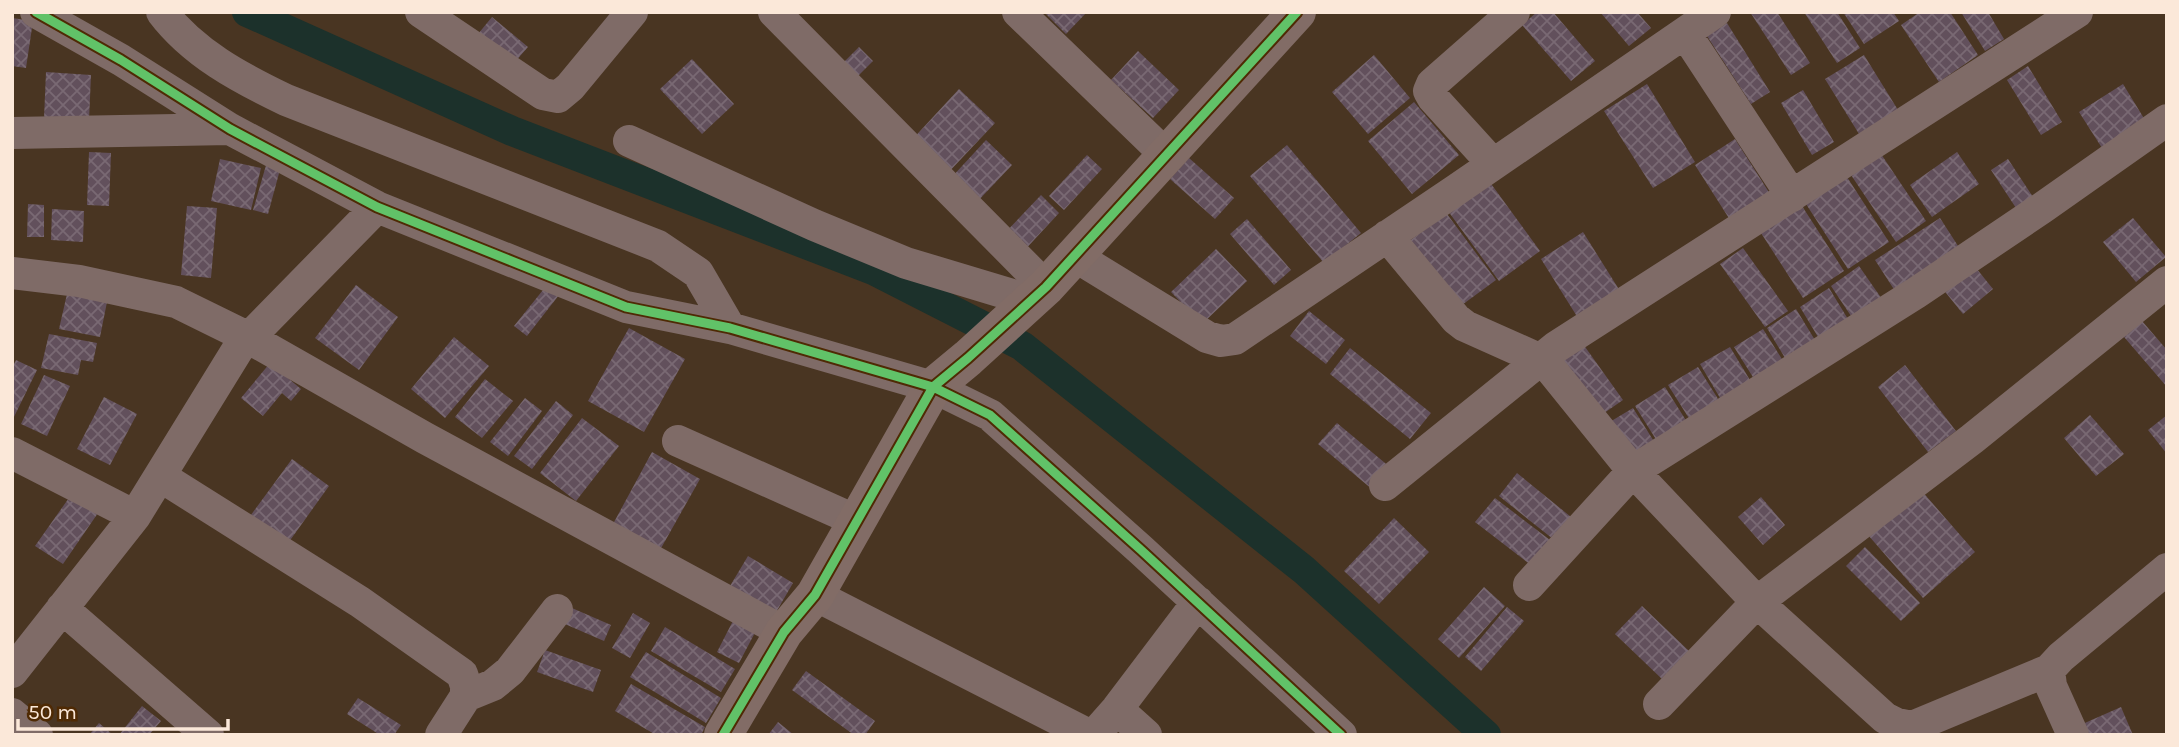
<svg xmlns="http://www.w3.org/2000/svg" width="2179" height="747" font-family="Karla,sans-serif">
  <style>
    .lines { fill: none; stroke-linecap: round; stroke-linejoin: round }
    .canal { stroke: #1c312b; stroke-width: 30 }
    .building { fill: url(#building-cross-hatch) }
    .street { stroke: #7f6b67; stroke-width: 32 }
    .secondary { stroke: #826c66; stroke-width: 38 }
    .cycleway-casing { stroke: #4f2a04; stroke-width: 13 }
    .cycleway { stroke: #61c268; stroke-width: 9 }
  </style>
  <defs>
    <pattern id="building-cross-hatch" width="8" height="8" patternUnits="userSpaceOnUse" patternTransform="scale(1.75)"><rect width="8" height="8" fill="#62505c"/><path d="M0 0l8 8M0 8l8-8" fill="none" stroke="#796973"/></pattern>
  </defs>
  <rect width="100%" height="100%" fill="#493522"/>
  <g class="lines">
    <path class="canal" d="M247,12L512,131L873,270L1022,346L1304,570L1486,735"/>
  </g>
  <path class="building" d="M1048,12H1087L1066,34L1046,14Z
    M1537,12H1553L1595,61L1571,81L1522,25Z
    M1600,12H1637L1651,28L1629,46Z
    M1750,12H1777L1810,63L1791,75Z
    M1804,12H1837L1860,48L1837,63Z
    M1843,12H1893L1899,21L1864,44Z
    M1920,12H1950L1978,55L1939,82L1901,25Z
    M1961,12H1988L2004,39L1985,51Z
    M492,17L528,47L513,64L478,34Z
    M12,18L33,21L26,68L12,66Z
    M1727,23L1770,92L1751,104L1707,36Z
    M859,47L873,61L850,84L836,70Z
    M1138,51L1179,90L1153,118L1111,80Z
    M1374,55L1410,98L1368,134L1332,92Z
    M1864,55L1898,110L1859,134L1825,79Z
    M692,59L734,104L702,134L660,89Z
    M2028,66L2062,122L2041,135L2007,80Z
    M46,72L91,75L89,121L44,118Z
    M1647,84L1695,162L1653,188L1604,111Z
    M2123,84L2145,120L2102,148L2079,112Z
    M959,89L995,123L945,176L909,143Z
    M1803,90L1834,142L1812,155L1781,103Z
    M1414,102L1459,155L1412,194L1368,141Z
    M1735,139L1772,197L1732,223L1695,165Z
    M986,140L1012,165L976,203L951,178Z
    M1287,145L1361,233L1324,263L1250,176Z
    M89,152L111,153L109,206L87,205Z
    M1957,152L1979,184L1932,217L1910,185Z
    M1881,154L1926,221L1896,242L1851,175Z
    M1087,155L1102,169L1064,210L1049,196Z
    M1189,158L1234,198L1215,219L1170,179Z
    M220,159L261,168L251,210L211,201Z
    M2008,159L2033,197L2016,208L1991,170Z
    M267,162L281,166L268,214L253,210Z
    M1847,177L1889,242L1848,269L1806,204Z
    M1489,181L1540,251L1499,281L1448,211Z
    M1041,195L1059,213L1021,254L1002,236Z
    M28,204L44,205V237H27Z
    M187,206L217,208L211,278L181,275Z
    M1802,206L1844,271L1803,298L1761,233Z
    M52,209L84,211L83,242L51,240Z
    M1447,214L1496,280L1451,313L1402,246Z
    M1940,218L1960,249L1895,291L1875,260Z
    M2133,218L2166,257L2136,282L2103,242Z
    M1247,219L1291,270L1274,285L1230,234Z
    M1583,232L1620,291L1578,318L1541,259Z
    M1743,248L1788,311L1765,327L1720,264Z
    M1216,249L1247,281L1202,324L1171,292Z
    M1972,263L1993,289L1963,314L1942,288Z
    M1859,266L1884,302L1855,322L1831,286Z
    M356,285L398,317L359,370L315,338Z
    M547,285L559,295L527,336L514,326Z
    M1829,288L1851,324L1821,342L1800,307Z
    M67,294L107,302L100,337L59,329Z
    M1796,309L1818,345L1788,363L1767,328Z
    M1309,311L1345,340L1326,364L1290,336Z
    M2136,314L2167,350V387L2118,330Z
    M629,328L685,359L644,432L588,401Z
    M1763,329L1785,364L1756,382L1734,347Z
    M49,334L97,343L93,362L81,360L78,375L41,368Z
    M454,337L489,366L445,418L411,389Z
    M1583,344L1623,400L1594,420L1555,364Z
    M1730,347L1753,385L1723,403L1700,364Z
    M1350,348L1431,413L1410,439L1330,374Z
    M16,360L37,370L12,421V368Z
    M270,363L301,389L291,401L282,393L263,416L241,398Z
    M1905,365L1956,431L1928,452L1878,387Z
    M1698,367L1720,402L1690,420L1668,385Z
    M44,375L70,386L47,436L21,424Z
    M485,379L513,401L482,438L455,417Z
    M1665,387L1687,422L1657,441L1635,406Z
    M104,397L137,414L110,465L77,449Z
    M525,398L542,411L508,456L490,442Z
    M556,401L573,415L532,469L514,456Z
    M1633,408L1655,443L1625,461L1603,426Z
    M2090,415L2124,454L2096,476L2064,438Z
    M2167,415V454L2148,430Z
    M582,418L619,446L576,501L540,473Z
    M1337,423L1391,468L1373,490L1318,444Z
    M652,452L700,479L660,550L613,524Z
    M292,459L329,486L286,546L248,519Z
    M1517,473L1571,517L1553,539L1499,496Z
    M1920,489L1975,552L1923,598L1868,535Z
    M71,495L98,513L63,564L35,546Z
    M1761,497L1785,525L1763,545L1738,517Z
    M1495,498L1550,540L1531,565L1475,522Z
    M1394,518L1429,552L1379,604L1344,571Z
    M1865,547L1920,603L1901,621L1846,566Z
    M748,556L793,583L775,614L730,586Z
    M1484,587L1505,606L1459,658L1438,639Z
    M565,605L611,625L604,641L558,621Z
    M1642,606L1690,652L1663,680L1615,634Z
    M1507,607L1524,621L1481,671L1465,657Z
    M633,613L650,623L630,658L612,648Z
    M737,613L759,625L739,663L717,652Z
    M665,627L735,669L721,692L651,651Z
    M545,650L601,670L593,692L537,672Z
    M646,652L721,698L706,723L630,677Z
    M806,671L875,721L865,735H854L792,690Z
    M631,684L705,727L701,735H656L615,711Z
    M358,698L401,725L394,735H380L347,714Z
    M142,706L161,721L149,735H119Z
    M2121,707L2133,735H2082L2078,726Z
    M778,722L794,735H768Z
    M99,723L113,735H89Z"/>
  <g class="lines">
    <path class="street" d="M36,12L121,60L230,129L377,207L626,307L730,328L933,387L990,415L1141,550L1341,735
      M162,12C193,53 240,78 286,100L658,246L698,273L730,328
      M421,12L543,94L558,97L570,87L632,12
      M774,12L1046,287
      M1018,12L1166,155
      M1685,33L1792,196
      M12,133L230,129
      M629,141L814,225L906,263L1032,301
      M1493,164L1433,98L1429,91L1432,84L1514,12
      M1387,236L1456,319L1465,326L1539,359L1549,367L1633,471L1757,602L1885,718L1897,724L1912,727L2049,670
      M1075,256L1207,337L1221,341L1235,339L1456,190L1715,12
      M12,273L79,281L176,302L249,338L425,438L784,632
      M678,441L857,521
      M12,453L135,516
      M160,476L360,602L462,674L466,686V696L441,735
      M1385,485L1556,347L2077,12
      M1529,585L1633,471L1916,293L2042,208L2167,120
      M815,595L1089,735
      M62,608L208,735
      M12,672L135,516L238,349L377,207
      M466,696L493,685L510,671L557,610
      M1659,704L1757,602L1972,439L2167,282
      M1117,709L1146,735
      M12,714L37,735
      M1094,735L1117,709L1198,602
      M2073,735L2051,686L2049,670L2061,657L2167,569"/>
    <path class="secondary" d="M723,735L784,632L815,595L933,387L968,358L1046,287L1297,12"/>
    <g class="cycleway-casing">
      <path id="cycleway" d="M36,12L121,60L230,129L377,207L626,307L730,328L933,387L990,415L1141,550L1341,735
        M723,735L784,632L815,595L933,387L968,358L1046,287L1297,12"/>
    </g>
    <use href="#cycleway" class="cycleway"/>
  </g>
  <rect width="2179" height="747" fill="none" stroke="#fbe8d9" stroke-width="28"/>
  <path d="M18 719v10h210v-10" fill="none" stroke="#fbe8d9" stroke-width="3.5"/>
  <text x="28" y="719" font-size="21" fill="#fbe8d9" stroke="#4f2a04" stroke-width="5" paint-order="stroke">50 m</text>
</svg>
